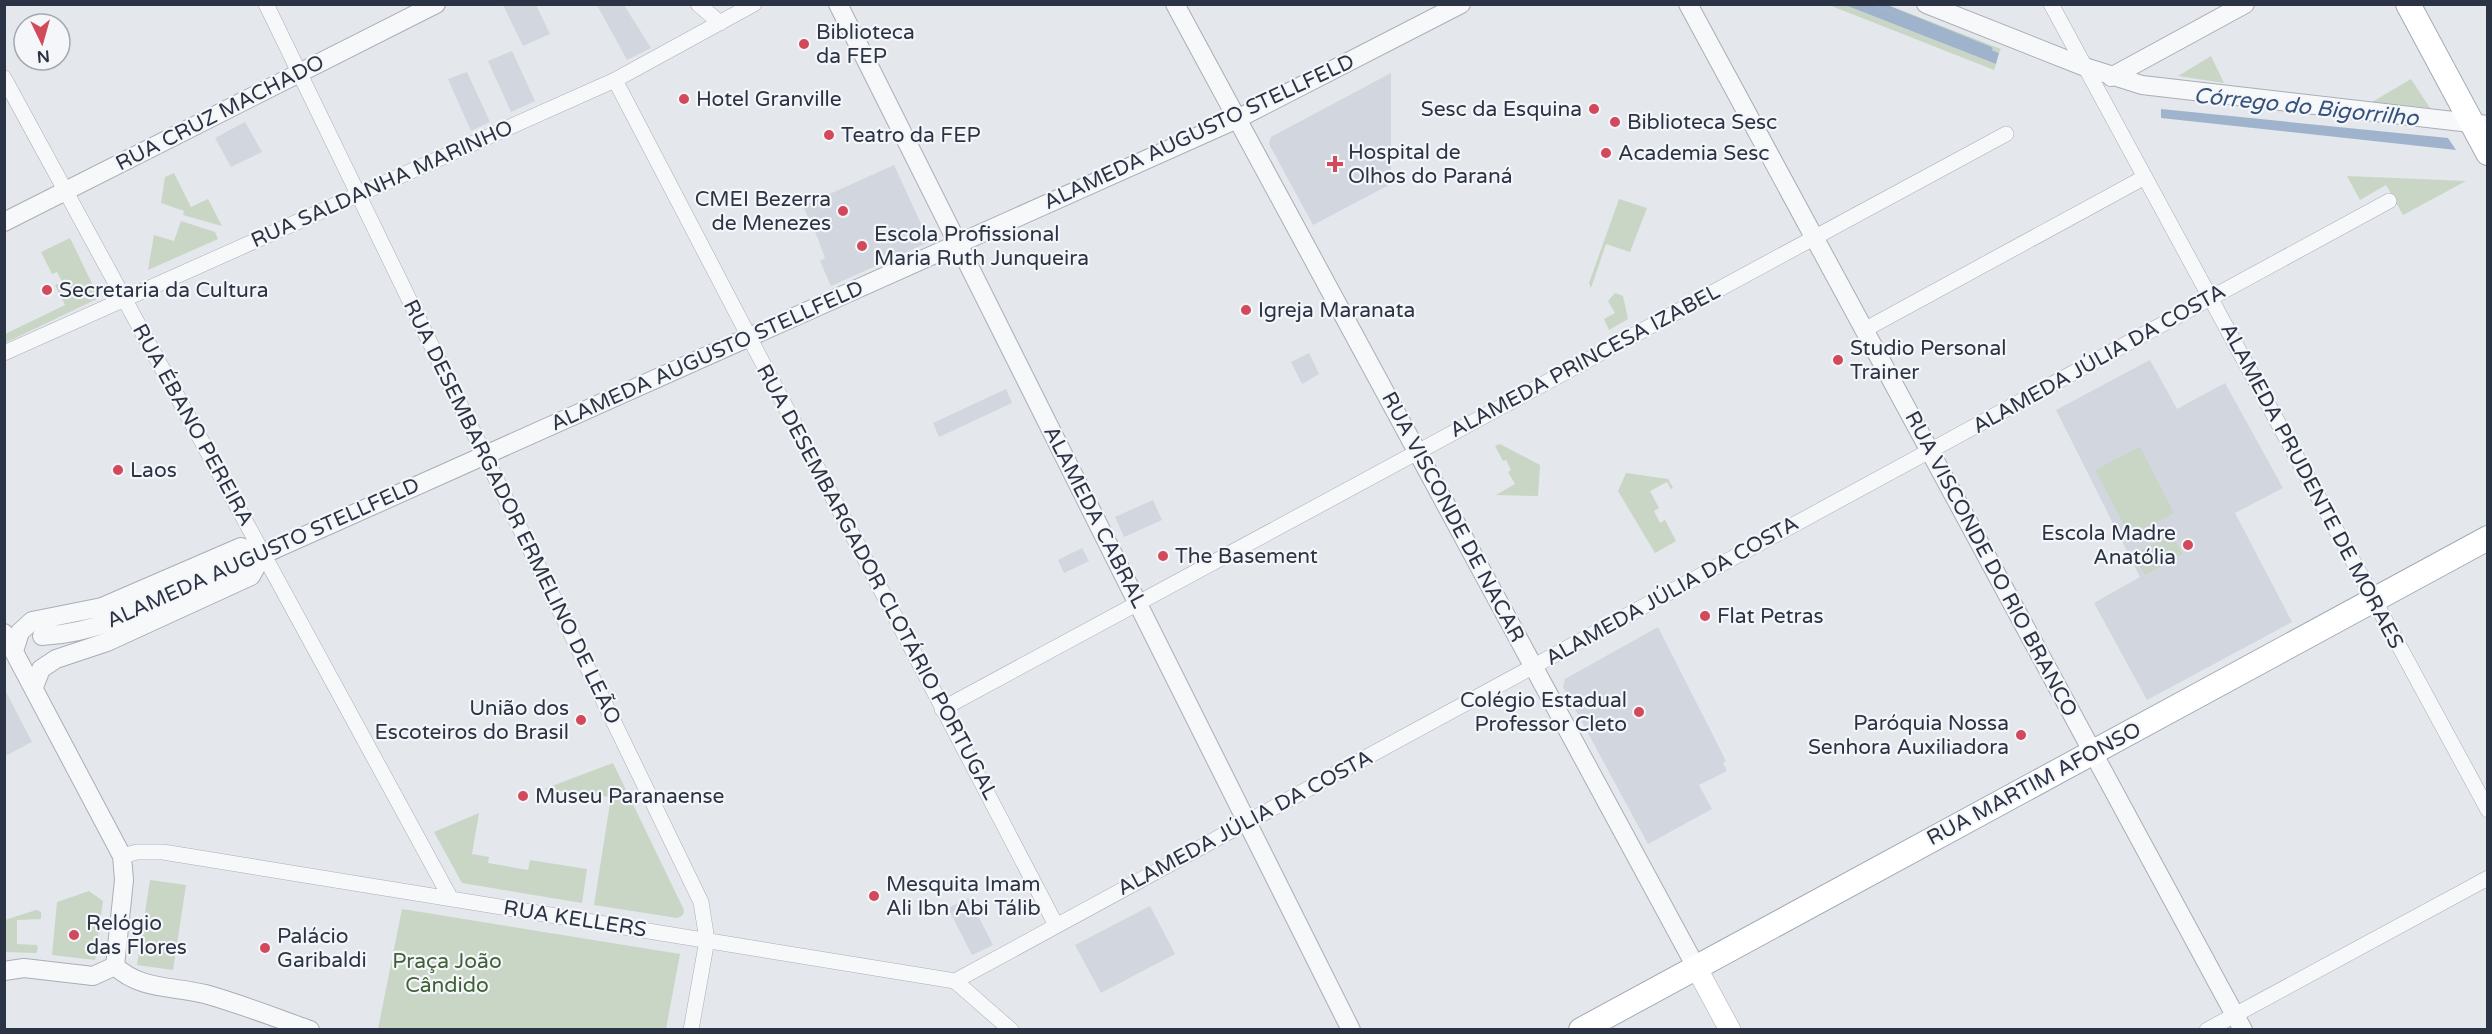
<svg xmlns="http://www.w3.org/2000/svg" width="2492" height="1034" font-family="'Varela Round',sans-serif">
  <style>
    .built { fill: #d2d6de }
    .green { fill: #c9d6c5 }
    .water { fill: #9fb4cc }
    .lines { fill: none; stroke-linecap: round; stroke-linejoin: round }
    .stream { stroke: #9fb4cc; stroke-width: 5 }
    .minor-casing { stroke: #a9aeb7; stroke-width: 16 }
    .tertiary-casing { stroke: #a9aeb7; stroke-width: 20 }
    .secondary-casing { stroke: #a9aeb7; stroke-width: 22 }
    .primary-casing { stroke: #a3abb8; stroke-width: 26 }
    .minor { stroke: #f7f8fa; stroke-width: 15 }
    .tertiary { stroke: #f7f8fa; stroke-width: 18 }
    .secondary { stroke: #fff; stroke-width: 21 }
    .primary { stroke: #fff; stroke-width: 24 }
    .poi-dot { fill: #d1495b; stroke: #f4f6f9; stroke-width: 2 }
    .labels { text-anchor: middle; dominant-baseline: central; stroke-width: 4.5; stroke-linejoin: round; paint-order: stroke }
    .poi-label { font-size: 21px; fill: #2b3445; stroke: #f4f6f9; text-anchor: start }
    .street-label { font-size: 21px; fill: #2b3445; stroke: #f4f6f9 }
    .park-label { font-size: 21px; fill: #3f6138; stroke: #f4f6f9 }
    .water-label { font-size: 22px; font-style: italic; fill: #34527a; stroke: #f4f6f9 }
  </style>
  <rect width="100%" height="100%" fill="#e4e7ec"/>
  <path class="built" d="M503,5H536L550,34L523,46Z
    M597,5H624L651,48L627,60Z
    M512,51L535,101L511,112L488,61Z
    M467,72L490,122L471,131L448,79Z
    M1391,73V184L1313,225L1269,144L1271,137Z
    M245,122L262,152L231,167L215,138Z
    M894,165L928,239L927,243L831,286L820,261L825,258L818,239L803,206Z
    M1309,353L1319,374L1302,384L1291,362Z
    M2150,360L2177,409L2225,383L2283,488L2235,513L2292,622L2147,700L2094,603L2140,577L2056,410Z
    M1006,389L1012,403L939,437L933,423Z
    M1153,500L1162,520L1124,537L1115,517Z
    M1082,548L1089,561L1064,573L1058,560Z
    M1658,627L1726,761L1723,763L1727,771L1699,785L1712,809L1648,844L1563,687L1565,679Z
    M4,688L32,742L5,756H4Z
    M969,898L993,945L972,955L948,908Z
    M1150,906L1175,954L1101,993L1075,945Z"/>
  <path class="green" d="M1829,5H1845L1996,64L1994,70Z
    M1874,5H1888L2001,49L1999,53Z
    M2211,56L2224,83L2178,76Z
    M2411,79L2430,108L2372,102Z
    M174,173L191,207L208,199L222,226L183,215L184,211L161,203L165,177Z
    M2347,176L2466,181L2403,215L2386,185L2360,200Z
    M1619,199L1647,208L1630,252L1606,244L1591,288L1589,283Z
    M181,221L215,232L218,239L148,270L154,235L174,241Z
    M70,238L99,298L5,343V334L65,305L55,285L62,282L57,272L52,274L41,252Z
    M1615,293L1623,296L1628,319L1609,330L1604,319L1615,313L1608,301Z
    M1500,444L1540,465L1538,496L1496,495L1515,484L1508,472L1511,470L1506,460L1503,461L1495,446Z
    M2140,447L2174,513L2130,536L2095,470Z
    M1626,473L1668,479L1673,488L1671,489L1667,482L1650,491L1659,508L1654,511L1660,523L1665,520L1676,541L1655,553L1618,491Z
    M2172,535L2183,554L2145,575L2134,554Z
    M613,763L684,910L683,915L677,918L594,905L611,797L544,789Z
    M479,813L472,854L489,857L488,863L528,870L530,860L587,869L582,903L462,883L434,832Z
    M150,880L186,885L173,970L137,965Z
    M89,891L103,901L95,960L52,955L57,902Z
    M402,909L680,954L666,1029H378Z
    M36,910L41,912V919L17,920V944L37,945L38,949L36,953L5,952V920Z"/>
  <path class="water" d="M1845,5H1874L1999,53L1996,64Z
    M2161,109L2448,138L2456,150L2161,118Z"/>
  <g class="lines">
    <path class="stream" d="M1878,4L1990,49"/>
    <g class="minor-casing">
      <path id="minor" d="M266,4L701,902L707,940L691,1030
        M698,4L720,23
        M2051,4L2488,810
        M4,78L451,899
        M615,80L1056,925
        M1864,330L2145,177
        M4,353L615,80L754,4
        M942,709L2006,134
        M122,856L137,852H163L955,981L1011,1030
        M955,981L2389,201
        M2207,1030L2488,878"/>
    </g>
    <g class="tertiary-casing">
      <path id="tertiary" d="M838,4L1351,1030
        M1175,4L1696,967
        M1688,4L2243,1030
        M1926,4L2085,67L2142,85L2488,125
        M2111,77L2245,4
        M4,222L436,4
        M4,633L122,856L124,880L115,966
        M42,636C105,633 161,600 217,575L1237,119L1461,4
        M14,651L20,632L32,621L102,607L241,547L263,554
        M34,687L41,669L56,659L107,642L251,576L263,554
        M115,966C140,990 173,986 205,994C241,1004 276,1018 310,1030
        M4,971L24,968L93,976L115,966"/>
    </g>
    <g class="secondary-casing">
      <path id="secondary" d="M1696,967L1730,1030"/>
    </g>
    <g class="primary-casing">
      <path id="primary" d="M2408,4L2488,153
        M1581,1030L2488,538"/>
    </g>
    <use href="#minor" class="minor"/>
    <use href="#tertiary" class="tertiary"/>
    <use href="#secondary" class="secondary"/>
    <use href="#primary" class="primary"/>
  </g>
  <g class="poi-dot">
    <circle cx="804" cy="44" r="6"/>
    <circle cx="684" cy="99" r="6"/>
    <circle cx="1594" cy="109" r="6"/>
    <circle cx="1615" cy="122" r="6"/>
    <circle cx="829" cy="135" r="6"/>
    <circle cx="1606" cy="153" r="6"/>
    <path d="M1332 155h6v6h6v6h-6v6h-6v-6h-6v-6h6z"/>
    <circle cx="843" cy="211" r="6"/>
    <circle cx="862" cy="246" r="6"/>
    <circle cx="47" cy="290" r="6"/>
    <circle cx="1246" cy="310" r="6"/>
    <circle cx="1838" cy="360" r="6"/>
    <circle cx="118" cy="470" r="6"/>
    <circle cx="2188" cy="545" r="6"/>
    <circle cx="1163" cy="556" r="6"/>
    <circle cx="1705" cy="616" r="6"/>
    <circle cx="1639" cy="712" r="6"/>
    <circle cx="581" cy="720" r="6"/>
    <circle cx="2021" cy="735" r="6"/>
    <circle cx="523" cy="796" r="6"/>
    <circle cx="874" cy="896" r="6"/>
    <circle cx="74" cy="935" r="6"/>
    <circle cx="265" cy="948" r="6"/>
  </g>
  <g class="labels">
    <g class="poi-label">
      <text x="816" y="32">Biblioteca<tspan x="816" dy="24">da FEP</tspan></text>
      <text x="696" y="99">Hotel Granville</text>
      <text x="1582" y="109" text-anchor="end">Sesc da Esquina</text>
      <text x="1627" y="122">Biblioteca Sesc</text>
      <text x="841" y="135">Teatro da FEP</text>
      <text x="1348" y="152">Hospital de<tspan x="1348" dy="24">Olhos do Paraná</tspan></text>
      <text x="1618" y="153">Academia Sesc</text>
      <text x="831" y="199" text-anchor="end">CMEI Bezerra<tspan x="831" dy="24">de Menezes</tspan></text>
      <text x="874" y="234">Escola Profissional<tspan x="874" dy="24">Maria Ruth Junqueira</tspan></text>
      <text x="59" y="290">Secretaria da Cultura</text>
      <text x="1258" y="310">Igreja Maranata</text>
      <text x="1850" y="348">Studio Personal<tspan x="1850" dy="24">Trainer</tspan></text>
      <text x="130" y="470">Laos</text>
      <text x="2176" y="533" text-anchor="end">Escola Madre<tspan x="2176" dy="24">Anatólia</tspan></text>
      <text x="1175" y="556">The Basement</text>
      <text x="1717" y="616">Flat Petras</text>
      <text x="1627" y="700" text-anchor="end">Colégio Estadual<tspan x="1627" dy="24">Professor Cleto</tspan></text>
      <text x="569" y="708" text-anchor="end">União dos<tspan x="569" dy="24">Escoteiros do Brasil</tspan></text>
      <text x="2009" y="723" text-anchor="end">Paróquia Nossa<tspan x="2009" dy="24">Senhora Auxiliadora</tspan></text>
      <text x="535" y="796">Museu Paranaense</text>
      <text x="886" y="884">Mesquita Imam<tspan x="886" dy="24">Ali Ibn Abi Tálib</tspan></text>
      <text x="86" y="923">Relógio<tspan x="86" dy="24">das Flores</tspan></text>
      <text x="277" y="936">Palácio<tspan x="277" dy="24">Garibaldi</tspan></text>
    </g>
    <g class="street-label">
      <text transform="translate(220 113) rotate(-27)">RUA CRUZ MACHADO</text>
      <text transform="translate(1199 132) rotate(-25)">ALAMEDA AUGUSTO STELLFELD</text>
      <text transform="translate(382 184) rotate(-24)">RUA SALDANHA MARINHO</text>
      <text transform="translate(707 356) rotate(-24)">ALAMEDA AUGUSTO STELLFELD</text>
      <text transform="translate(2099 359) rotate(-29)">ALAMEDA JÚLIA DA COSTA</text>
      <text transform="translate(1585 361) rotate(-28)">ALAMEDA PRINCESA IZABEL</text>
      <text transform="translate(193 425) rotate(61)">RUA ÉBANO PEREIRA</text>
      <text transform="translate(2312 486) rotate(62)">ALAMEDA PRUDENTE DE MORAES</text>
      <text transform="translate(512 512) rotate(64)">RUA DESEMBARGADOR ERMELINO DE LEÃO</text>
      <text transform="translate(1095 517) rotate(63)">ALAMEDA CABRAL</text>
      <text transform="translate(1453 517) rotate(62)">RUA VISCONDE DE NACAR</text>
      <text transform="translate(263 553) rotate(-24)">ALAMEDA AUGUSTO STELLFELD</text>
      <text transform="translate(1991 564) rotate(62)">RUA VISCONDE DO RIO BRANCO</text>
      <text transform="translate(877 582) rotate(62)">RUA DESEMBARGADOR CLOTÁRIO PORTUGAL</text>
      <text transform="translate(1672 591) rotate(-29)">ALAMEDA JÚLIA DA COSTA</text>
      <text transform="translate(2034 784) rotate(-28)">RUA MARTIM AFONSO</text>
      <text transform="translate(1245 823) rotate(-28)">ALAMEDA JÚLIA DA COSTA</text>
      <text transform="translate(575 919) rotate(9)">RUA KELLERS</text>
    </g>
    <g class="park-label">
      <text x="447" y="961">Praça João<tspan x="447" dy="24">Cândido</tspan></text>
    </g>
    <g class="water-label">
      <text transform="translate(2306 107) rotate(6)">Córrego do Bigorrilho</text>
    </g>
  </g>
  <rect width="2492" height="1034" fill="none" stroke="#2b3445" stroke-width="12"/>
  <g transform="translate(42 42) rotate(175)"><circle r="28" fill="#f4f6f9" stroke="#a4a8b1" stroke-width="1.5"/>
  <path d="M0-4.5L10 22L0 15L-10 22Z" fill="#d1495b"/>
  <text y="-9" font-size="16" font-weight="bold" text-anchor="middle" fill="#2b3445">N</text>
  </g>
</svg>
